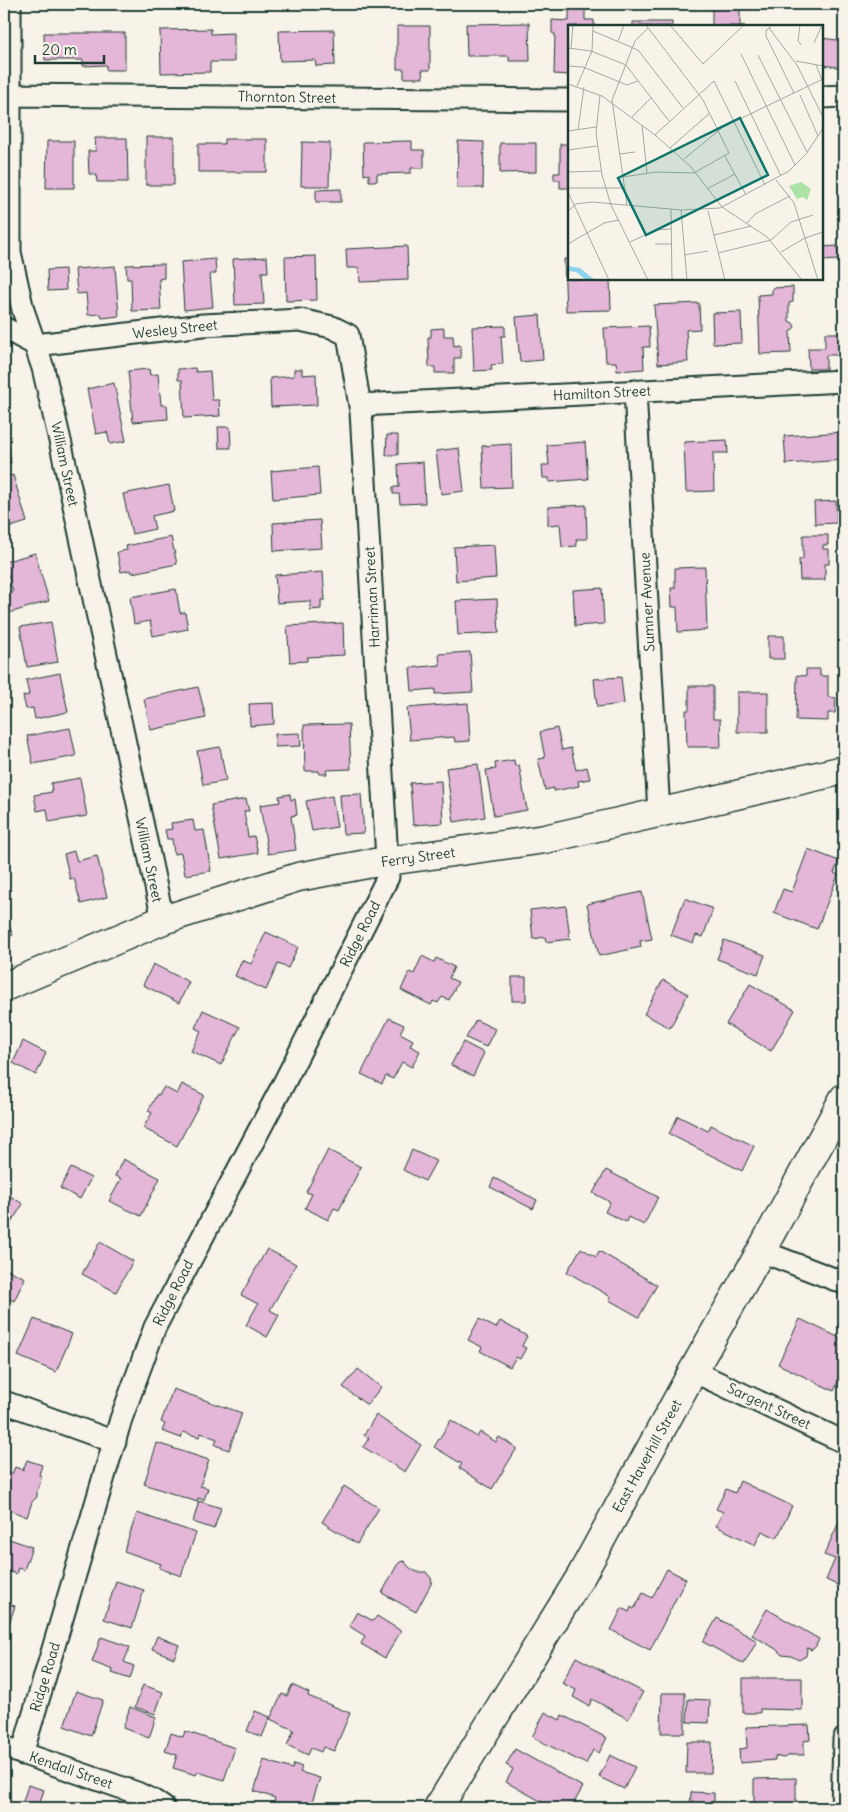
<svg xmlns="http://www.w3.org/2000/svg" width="848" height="1812" font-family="Delius,sans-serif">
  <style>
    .building { fill: #e4b6d8; stroke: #1f3d34 }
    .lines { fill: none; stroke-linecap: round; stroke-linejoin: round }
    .street-casing { stroke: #1f3d34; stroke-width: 25 }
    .secondary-casing { stroke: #1f3d34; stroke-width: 31 }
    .street { stroke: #f7f3e8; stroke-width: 21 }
    .secondary { stroke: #f7f3e8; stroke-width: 28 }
    .labels { text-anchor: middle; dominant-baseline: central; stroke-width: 4; stroke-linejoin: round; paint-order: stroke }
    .street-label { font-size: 14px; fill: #1f3d34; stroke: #f7f3e8 }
    .inset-road { fill: none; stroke: #a1aaa0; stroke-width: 1 }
    .view { fill: #0f766e; fill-opacity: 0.15; stroke: #0f766e; stroke-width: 2.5 }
    .inset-edge { fill: none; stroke: #1f3d34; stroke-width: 2.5 }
  </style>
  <rect width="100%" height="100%" fill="#f7f3e8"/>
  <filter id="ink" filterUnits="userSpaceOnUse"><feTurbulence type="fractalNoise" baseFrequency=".02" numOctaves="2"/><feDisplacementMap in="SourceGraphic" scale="10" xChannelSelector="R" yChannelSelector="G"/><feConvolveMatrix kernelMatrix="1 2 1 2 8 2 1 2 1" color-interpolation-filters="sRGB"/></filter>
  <g filter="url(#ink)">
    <path class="building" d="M712,4H745V7H740V26H745H712Z
      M569,8L585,9V20H594V26H569V75L554,74L555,34L552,33V20L569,21Z
      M633,22H672V26H633Z
      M529,23L530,61H509V56H467L466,24Z
      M397,26H430V70H422L423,78H404V69H397Z
      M211,29V34L234,33V62H210V72L161,73L160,30Z
      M334,30L335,65L316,66L315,60L280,61L279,31Z
      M44,33H125V70H106V65L83,66V60H45Z
      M822,38L844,41V68L822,65Z
      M146,137H174V185H146Z
      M95,138H127L128,182H97L96,174H89L88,151H96Z
      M224,139H267V172H198V144H224Z
      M47,141H74V188H46Z
      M412,141V150H424V168H411V173L377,174V181H369V174L364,175L363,142Z
      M458,141L484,142L483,188H457Z
      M302,142L330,143L329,186H301Z
      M500,143H536V172L500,173Z
      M560,144H569V188H560V180H554V173H560Z
      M341,189V202H316V190Z
      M407,246L408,280L360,282L359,268H347L346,249Z
      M837,246L838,260L822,261V247Z
      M316,256L317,300L286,301L285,257Z
      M267,257L268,272H262L264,304L235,305L233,259Z
      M215,259L216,274H210L213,307L184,310L181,262Z
      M564,259H569V279H610L611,310L566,311Z
      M164,264V278L159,279L161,310L132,311L131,279H127L126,265Z
      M115,266L119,316L102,318L101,314L88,315L86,293L77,294L75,269Z
      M65,269L66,290L48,291L47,270Z
      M793,287V302L789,303V321L793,323L795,327L790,332L791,353L760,354L758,295L772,294V288Z
      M699,303L700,329L686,330L688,362L658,364L654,305Z
      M741,312L742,343L713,344L712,313Z
      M540,315L543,360L520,362L516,317Z
      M505,326V336H501L503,364L491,365L492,370L474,371L472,327Z
      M649,326L650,347H643L644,369L617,371L616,362H606L604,328Z
      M444,328V336H453L454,346L460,345L461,358H454V373H435V367H429L428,337H431V329Z
      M825,333H844V355H826V369H809L808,348H825Z
      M195,368L196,372L210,371L212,400H219L220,416L184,418L182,380H178V369Z
      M149,369L150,375L158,374L161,405H167L168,419L133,422L128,371Z
      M294,369H302V375L316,374L317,405L271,407L270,378L294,376Z
      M114,383L126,441L110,444L107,432L96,434L87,389Z
      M4,422L11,463L4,464Z
      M218,427H230L231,448H219Z
      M844,432V460L786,464L784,436Z
      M387,435H398V455H386Z
      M727,440L728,453H713L714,491L686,492L684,442Z
      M585,442L588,479L549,482V478H543L542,465H549L547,445Z
      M511,444L512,487L484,488L482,446Z
      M459,448L464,491L441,494L436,451Z
      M423,462L425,503L400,504L399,494H393V487H399L398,464Z
      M318,467L320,495L273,499L271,471Z
      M13,475L27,522L4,529V478Z
      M169,485L174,511L152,516L155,529L132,534L123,494Z
      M836,501L837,523L815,524L814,502Z
      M586,505L587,539H576L577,546L562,547L560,524L548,525V507Z
      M320,520L322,548L274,551L273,523Z
      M803,535H828V545H823V549H829V564H825V580H800L799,559H803Z
      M171,537L177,564L132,573L131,570L121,572L117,552L127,550L126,546Z
      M494,545L496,578L456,581L454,547Z
      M35,553L49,601L9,613L4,595L13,592L4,562Z
      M705,567L707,630L678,632L677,607H672L671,588H675V568Z
      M323,572L325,600H321V609L310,610V601L277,603L275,575Z
      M602,588L604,624L575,626L573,590Z
      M176,589L180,613L185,612L188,629L153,636L150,621L134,624L130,597Z
      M497,599L499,633L458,635L456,601Z
      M51,622L58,662L27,667L20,627Z
      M343,623L344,655L307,657V661L290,662L287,626Z
      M768,636H784V659H768Z
      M470,652L473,692L435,694V689L412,691L410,668L440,665L439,654Z
      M806,669H820V676H828V697L836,698L835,713H828V721L796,720L797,675L806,676Z
      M60,673L68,712L35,719L33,708L26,709L23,696L29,695L26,680Z
      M621,677L624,704L597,707L594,679Z
      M689,686H713V719H720L721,747H687L686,710H689Z
      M198,687L206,718L151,730L144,699Z
      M737,692H768V732H737Z
      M273,703L274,724L250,726L249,704Z
      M468,703L470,741L455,742L454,737L410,740L407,708Z
      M349,724L351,769L326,770L327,774H319V771H305L304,725Z
      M70,728L76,756L33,764L27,736Z
      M557,728L562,750L571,748L576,770L587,767L590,779L578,781L579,786L554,791V788L545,790L538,759L545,758L540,732Z
      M300,733L301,746L275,747V734Z
      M220,747L226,781L203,785L197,751Z
      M514,760L515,766L519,765L527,810L494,816L486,770L496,769L495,763Z
      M478,764L485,817L454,822L446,768Z
      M80,778L87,816L49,822L47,809L37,811L34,795L52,792L51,783Z
      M441,781L443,823L413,825L410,783Z
      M290,794L291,800L295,799L297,815L291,816L296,850L268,854L260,805L280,802L279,796Z
      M361,794L364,833L343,834L340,795Z
      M332,796L337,827L312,831L306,801Z
      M246,799L249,811H244L248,837L254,836L258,853L221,859L211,805Z
      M193,820L195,831L204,830L211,871L185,875L181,853L174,854L172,839H167L165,830L172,829L171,823Z
      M808,849L839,861L834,873L838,875L817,929L774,913L783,889L792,892Z
      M74,851L77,861L97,856L107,897L81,904L74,878L70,879L64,854Z
      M642,892L652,939L640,941L641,947L599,956L587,904Z
      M685,898L713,909L703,937L696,935L693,943L671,935Z
      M566,906L570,939L546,942L545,937L533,939L530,910Z
      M4,914L13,935L4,939Z
      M266,932L298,947L288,968L278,964L266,990L235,976L242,960L251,964Z
      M724,940L765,955L758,974L717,959Z
      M422,956L434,962L436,958L454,967L449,978L458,982L449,1000L442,997L438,1003L433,1001L431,1005L401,990L409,972L414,974Z
      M153,964L189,982L179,1003L143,985Z
      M512,977H526V1001H512Z
      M663,980L688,994L670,1028L644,1014Z
      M750,984L795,1010L771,1051L726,1024Z
      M203,1010L240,1027L221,1065L191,1051L201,1031L195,1028Z
      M389,1018L404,1025L400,1033L413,1040L410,1046L420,1051L412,1067L402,1062L393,1079L386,1076L382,1084L361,1074Z
      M476,1020L495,1029L486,1047L466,1038Z
      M23,1041L46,1053L36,1075L13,1063Z
      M463,1042L484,1053L473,1076L451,1065Z
      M182,1084L204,1095L177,1146L143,1128L152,1113L148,1111L157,1094L159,1095L164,1087L177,1094Z
      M678,1116L708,1131L711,1125L754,1146L742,1171L669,1134Z
      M328,1150L361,1167L339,1210L334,1208L328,1220L305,1208L312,1194L306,1192Z
      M412,1150L436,1161L425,1181L403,1170Z
      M123,1159L160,1178L141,1216L109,1201L121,1179L115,1176Z
      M71,1168L91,1178L80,1199L60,1188Z
      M606,1170L658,1197L644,1225L628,1217L626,1222L605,1212L610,1202L593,1193Z
      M494,1178L537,1200L533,1209L490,1187Z
      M4,1192L23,1204L4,1234Z
      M100,1242L133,1261L116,1292L82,1274Z
      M581,1248L596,1257L599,1251L657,1285L639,1317L609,1300L611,1297L567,1272Z
      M267,1249L296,1264L270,1310L279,1315L267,1337L246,1325L258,1304L241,1295Z
      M4,1268L25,1278L14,1301L4,1296Z
      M34,1319L72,1334L56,1372L18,1356Z
      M479,1319L496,1328L500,1321L527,1336L522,1346L526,1348L520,1359L516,1357L510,1367L480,1351L482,1347L468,1340Z
      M800,1319L844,1340V1369L834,1391L778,1364Z
      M358,1369L381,1387L367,1405L343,1387Z
      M173,1389L242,1413L229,1450L215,1445L217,1439L201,1433L199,1437L183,1432L181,1438L162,1431L165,1424L161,1422Z
      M376,1415L421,1445L405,1472L363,1447L369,1438L364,1435Z
      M451,1420L477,1437L480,1432L496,1442L499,1437L517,1448L492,1489L459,1468L462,1464L434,1447Z
      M157,1443L209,1460L200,1486L208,1488L204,1500L198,1498L197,1502L144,1484Z
      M27,1460L42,1465L39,1475L42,1476L37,1491V1497L32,1502L27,1517L4,1508V1471L12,1474L15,1467L23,1470Z
      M740,1481L792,1506L777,1538L762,1531L755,1545L716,1526L723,1512L716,1509L726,1489L735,1493Z
      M344,1486L379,1508L357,1544L322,1522Z
      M199,1501L221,1508L214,1529L193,1522Z
      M844,1511V1588L826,1580L835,1559L824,1555Z
      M137,1513L196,1533L181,1576L159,1568L161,1564L124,1551Z
      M4,1537L32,1547L24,1570L18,1568L16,1574L4,1569Z
      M404,1561L410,1568L417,1572H426L431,1578L432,1582L416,1612L382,1593L397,1565L400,1562Z
      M667,1569L686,1579L650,1650L611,1630L622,1608L629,1612L631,1607L634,1609L643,1593L652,1598Z
      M116,1581L144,1590L132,1628L104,1619Z
      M4,1603L15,1606L4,1639Z
      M767,1609L819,1639L816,1646L812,1650L807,1648L806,1656L799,1660L791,1656L782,1655L776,1649L752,1635Z
      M357,1612L373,1621L377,1616L401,1631L385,1658L361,1644L365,1636L349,1626Z
      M717,1618L757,1641L744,1664L703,1642Z
      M157,1636L179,1645L174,1658L152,1649Z
      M101,1637L130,1647L124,1662L134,1666L130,1679L112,1673L113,1670L92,1662Z
      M576,1657L643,1692L628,1719L592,1699L589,1706L573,1697L576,1690L562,1683Z
      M743,1678H802V1710L760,1709V1713H743Z
      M143,1685L163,1692L155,1714L135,1707Z
      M292,1685L309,1693L308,1696L350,1713L334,1751L323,1747L321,1752L311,1748L308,1755L287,1745L294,1730L270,1719L282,1694L287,1696Z
      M76,1691L103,1700L91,1736L64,1726Z
      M662,1693H685V1733H661Z
      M688,1699L710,1700L709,1723L687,1722Z
      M130,1707L156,1717L149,1738L123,1728Z
      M255,1711L270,1717L262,1737L247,1731Z
      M545,1712L560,1720L562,1715L607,1738L599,1753L593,1750L586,1764L532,1737Z
      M809,1725L810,1740L804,1741V1755H791L783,1758L775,1756V1760L740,1763L739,1749L747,1748L746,1727Z
      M185,1731L235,1748L224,1780L198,1772L196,1775L173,1768L177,1755L165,1751L171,1733L183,1737Z
      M687,1742H712L711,1773H686Z
      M515,1749L583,1787L571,1808H553L506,1782L513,1769L506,1765Z
      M610,1755L635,1767L624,1789L599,1777Z
      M264,1760L292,1769L294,1764L302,1767L300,1772L320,1778L310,1808L285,1802L284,1805L274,1802L275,1798L254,1791Z
      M796,1778V1808H754V1779Z
      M28,1785L44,1790L38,1808H21Z
      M691,1792L714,1793V1808H690Z"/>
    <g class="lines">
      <g class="street-casing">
        <path id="street" d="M10,4V252L23,310L43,368L61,445L163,920
          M4,95L569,100
          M822,97L844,96
          M4,328L36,345L203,325L300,320L332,327L348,335L361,412L388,877L284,1083L155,1327L121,1419L22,1754
          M635,391L659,813
          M360,405L844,381
          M761,1251L844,1283
          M693,1371L844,1442
          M4,1402L115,1442
          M4,1747L137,1793L154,1801L164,1808
          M842,1808L844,1739"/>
      </g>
      <g class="secondary-casing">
        <path id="secondary" d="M4,987L163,920L298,877L367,864L545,839L844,770
          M438,1808L581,1576L693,1371L761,1251L844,1098"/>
      </g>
      <use href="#street" class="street"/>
      <use href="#secondary" class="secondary"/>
    </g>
  </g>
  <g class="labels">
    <g class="street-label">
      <text transform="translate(287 97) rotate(1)">Thornton Street</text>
      <text transform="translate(175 329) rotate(-6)">Wesley Street</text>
      <text transform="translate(602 393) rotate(-3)">Hamilton Street</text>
      <text transform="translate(65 464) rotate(78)">William Street</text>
      <text transform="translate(372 597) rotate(-93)">Harriman Street</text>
      <text transform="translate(647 602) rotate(-93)">Sumner Avenue</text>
      <text transform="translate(418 857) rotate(-8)">Ferry Street</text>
      <text transform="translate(149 860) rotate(78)">William Street</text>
      <text transform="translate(360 934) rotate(-63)">Ridge Road</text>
      <text transform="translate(173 1293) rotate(-63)">Ridge Road</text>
      <text transform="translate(769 1406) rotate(25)">Sargent Street</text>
      <text transform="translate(647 1456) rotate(-61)">East Haverhill Street</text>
      <text transform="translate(45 1677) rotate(-73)">Ridge Road</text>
      <text transform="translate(71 1770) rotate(19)">Kendall Street</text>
    </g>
  </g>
  <g transform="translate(568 25)">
    <rect width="255" height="255" fill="#f7f3e8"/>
    <path d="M233,157L243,164L239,175L235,172L229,174L221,161Z" fill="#abe2a5"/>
    <path d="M0,241L12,243L27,255H18L8,247L0,246Z" fill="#8dd5ee"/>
    <path class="inset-road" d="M102,0L135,39L176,0M204,0L198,6V11L226,68M232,0L230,16L233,20M201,3L229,40L255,92M25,6L70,25L115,83M50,16L56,0M246,18L254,0M0,23L23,26L58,40L101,96M3,23L5,0M173,29L227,140M190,30L239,127M228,36L255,41M248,40L255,57M0,41L15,42L59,60L70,56M167,56L213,151M0,59L34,71L87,110L123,142L154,182L199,212L234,255M9,61L24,26L25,0M32,70L28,108L34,150L43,180L80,255M232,70L250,111M64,92L83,73M74,100L79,148M10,105L16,62M0,106L28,102M87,110L146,56L197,160M255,119V136M102,123L142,88M0,125L29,121M52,129L67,127M157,131L178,170M116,134L155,102L255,54M0,147L33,146M55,152L88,147L126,148L161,128L135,75L78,0M208,155L226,178L250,255M0,163H56M139,164L167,149M0,167L41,255M59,180L44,75L67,16L80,3M103,185L104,255M113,185L119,255M0,186L8,179L24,177L113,185L152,183L221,146L238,129L255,103M140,186L157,255M179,198L187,189L222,171M146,210L183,201M62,217L88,205L103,204M0,219L36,198L51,195M87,219H103M213,227L237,213L255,207M150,228L203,215L223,197L245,190M116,230L140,226"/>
    <path class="view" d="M172,93L200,150L78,210L50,153Z"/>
    <rect width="255" height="255" class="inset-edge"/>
  </g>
  <rect width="848" height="1812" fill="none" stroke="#f7f3e8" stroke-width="20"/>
  <rect x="10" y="10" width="828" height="1792" fill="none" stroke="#1f3d34" stroke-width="2" filter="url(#ink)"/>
  <path d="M35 55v8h69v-8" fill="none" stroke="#1f3d34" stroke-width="2.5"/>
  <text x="42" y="55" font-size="15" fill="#1f3d34" stroke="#f7f3e8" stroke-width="4" paint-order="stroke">20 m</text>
</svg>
